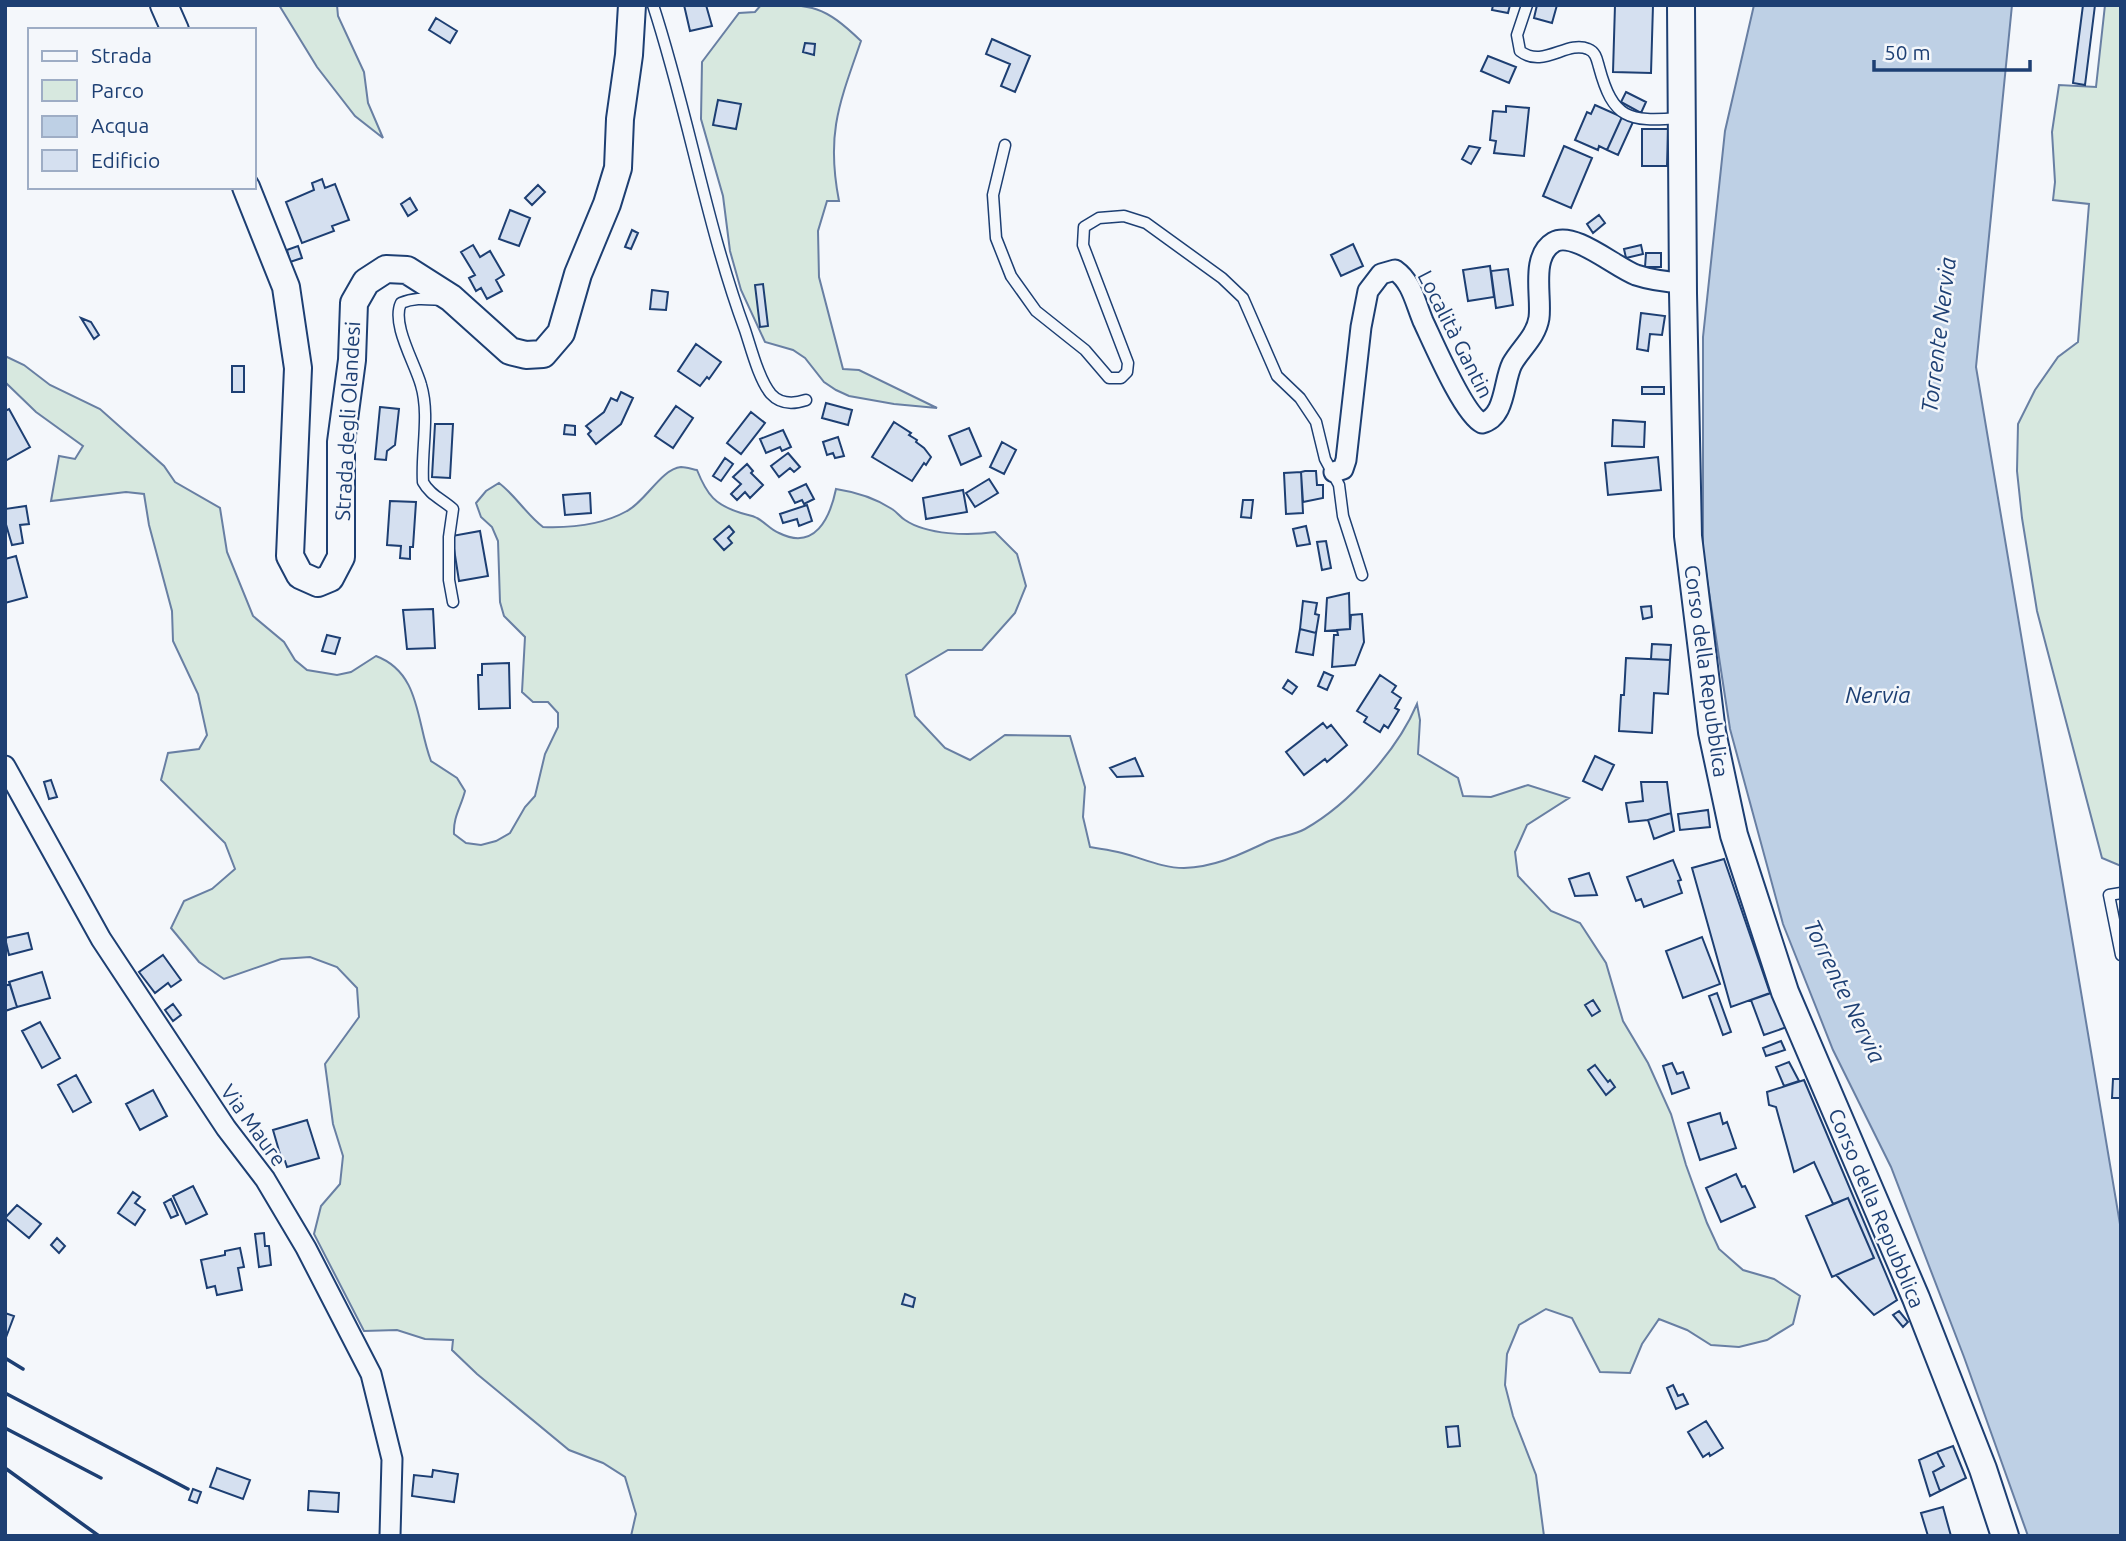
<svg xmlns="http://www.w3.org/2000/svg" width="2126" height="1541" font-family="Ubuntu,sans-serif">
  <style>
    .green { fill: #d7e8df; stroke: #687fa3; stroke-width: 2 }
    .water { fill: #bed0e5; stroke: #687fa3; stroke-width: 2 }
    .building { fill: #d5e0f0; stroke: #1d3f73; stroke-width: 2 }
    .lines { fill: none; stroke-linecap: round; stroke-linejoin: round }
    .service-casing { stroke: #1d3f73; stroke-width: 13 }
    .minor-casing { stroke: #1d3f73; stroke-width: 23 }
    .secondary-casing { stroke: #1d3f73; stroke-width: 30 }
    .service { stroke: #f4f7fb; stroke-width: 10 }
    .minor { stroke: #f4f7fb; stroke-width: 19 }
    .secondary { stroke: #f4f7fb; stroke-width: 26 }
    .wall { stroke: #1d3f73; stroke-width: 3.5 }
    .labels { text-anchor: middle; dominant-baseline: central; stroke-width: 5; stroke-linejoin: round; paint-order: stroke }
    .street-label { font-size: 21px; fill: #1d3f73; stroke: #f4f7fb }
    .water-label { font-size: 23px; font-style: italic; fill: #1d3f73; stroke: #f4f7fb }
  </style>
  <rect width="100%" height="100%" fill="#f4f7fb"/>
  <path class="green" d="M279,5H337L338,16L364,72L368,103L383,138L355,116L317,67Z
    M761,5C813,5 822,4 861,41C839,104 826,134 839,201H827L818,231L819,277L843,369L859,370L937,408L894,404L849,396L836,390L824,382L805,358L793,350L765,342L741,290L730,251L723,196L701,119L702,62L739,13L755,12Z
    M2105,5H2121V866L2102,858L2037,611L2022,518L2017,471L2018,424L2035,390L2058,357L2078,342L2089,204L2053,200L2055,182L2052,132L2059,85L2096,87Z
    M5,356L24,365L50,385L100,409L164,466L175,482L220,508L227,552L253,616L284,642L295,660L307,670L337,675L351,672L376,656C421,673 416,722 431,761L457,778L465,791C461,807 453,817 454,834L466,843L481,845L496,841L510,833L525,807L535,796L545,754L558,727V713L548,702H533L522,692L525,637L504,616L500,602L498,541L492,527L481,517L476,503L486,491L499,483C516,496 526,514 543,527C571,528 602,525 627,511C646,501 661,469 681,467C685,467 692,469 697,470C707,495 715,505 741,513C747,515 752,515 757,518C765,522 771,530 779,533C815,551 830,518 836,489C856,492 875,498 892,509C897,512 900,517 905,520C927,535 969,536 995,532L1017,554L1026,586L1015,613L982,650H948L906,675L915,716L945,748L970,760L1005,735L1070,736L1085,787L1083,817L1090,847C1101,849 1111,850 1122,853C1142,858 1162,868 1184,868C1216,867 1241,854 1269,841C1281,836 1294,835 1305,829C1349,804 1397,751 1417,704L1420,720L1418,754L1458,778L1463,796L1491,797L1528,785L1569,798L1527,825L1515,852L1518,876L1551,911L1580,923L1606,963L1623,1021L1648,1063L1671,1114L1686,1165L1707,1223L1719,1249L1743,1270L1774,1279L1800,1296L1793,1324L1767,1340L1739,1347L1711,1345L1687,1330L1659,1319L1642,1344L1630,1373L1600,1372L1572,1318L1546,1309L1519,1325L1507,1354L1505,1385L1513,1416L1536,1475L1544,1536H631L636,1514L625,1477L603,1463L569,1450L477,1374L452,1350L453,1340L425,1339L397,1330L364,1331L314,1234L321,1206L340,1184L343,1156L333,1124L325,1064L359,1017L357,988L337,967L310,957L281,959L224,979L199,962L171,928L184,901L212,889L235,869L225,843L161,780L168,753L199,749L207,735L198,694L173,641L172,611L149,525L144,494L126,492L51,501L59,456L75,459L83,446L36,412L5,382Z"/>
  <path class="water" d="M1754,5H2012L1976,367L2121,1230V1536H2028L1964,1357L1891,1167L1833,1050L1783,924L1730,729L1703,553V337L1725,131Z"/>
  <path class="building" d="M684,5H706L712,26L690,31Z
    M1493,5H1510L1508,13L1492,10Z
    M1537,5H1557L1552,23L1534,18Z
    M1615,5H1653L1651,73L1613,72Z
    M2083,5H2095L2085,85L2073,83Z
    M436,18L457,31L450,43L429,30Z
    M992,39L1030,56L1015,92L1001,86L1010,64L986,54Z
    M805,43L815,44L814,55L803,52Z
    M1488,56L1516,67L1509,83L1481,71Z
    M1626,92L1646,102L1641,113L1621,102Z
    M718,100L741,104L736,129L713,125Z
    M1595,105L1622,117L1607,150L1599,146L1598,150L1575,140L1587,112L1591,114Z
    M1506,106L1529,108L1524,156L1494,153L1496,141L1490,140L1493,111L1506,112Z
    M1622,117L1633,122L1618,155L1607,150Z
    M1642,129H1668L1667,166H1642Z
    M1469,146L1480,148L1471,164L1462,159Z
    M1564,146L1592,158L1571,208L1543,196Z
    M322,179L325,188L335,184L349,220L332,226L334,231L302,243L286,202L314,190L312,183Z
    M538,185L545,192L532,205L525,198Z
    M410,198L417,210L408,216L401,204Z
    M510,210L530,218L519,246L499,239Z
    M1599,215L1605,223L1593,233L1587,224Z
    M632,230L638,233L631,249L625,247Z
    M1353,244L1363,266L1341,276L1331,255Z
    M473,245L480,257L490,251L504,275L496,280L502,291L487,299L481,288L476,291L469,278L475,275L461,252Z
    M1641,245L1643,254L1626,258L1624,249Z
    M298,246L302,258L290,262L287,250Z
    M1646,253H1661V267H1645Z
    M1490,266L1494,297L1468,301L1463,270Z
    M1508,269L1513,305L1496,308L1491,271Z
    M763,284L768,326L760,327L755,285Z
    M652,290L668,292L666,310L650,309Z
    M1641,313L1665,316L1662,335L1650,334L1648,351L1637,349Z
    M81,318L91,322L99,335L94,339Z
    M696,344L721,362L709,379L707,377L700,386L678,371Z
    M232,366H244V392H232Z
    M1642,387H1664V394H1642Z
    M621,392L633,398L621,424L596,444L588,434L591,431L586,426L604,412L611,398L617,401Z
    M826,403L852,410L848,425L822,418Z
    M676,406L693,418L673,448L655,436Z
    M380,407L399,409L395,445L387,451L386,460L375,459Z
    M9,409L30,447L5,461V411Z
    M751,412L765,423L741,454L727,443Z
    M1613,420L1645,422L1644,447L1612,446Z
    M894,422L911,433L909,435L917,440L916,442L924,448L931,457L926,465L924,463L912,481L872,457Z
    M435,424H453L450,478L432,477Z
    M565,425L575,426V435L564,434Z
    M969,428L981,456L961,465L949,436Z
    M783,430L791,447L782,451L780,447L766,453L760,439Z
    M838,437L844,456L835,458L833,453L827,455L823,442Z
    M1002,442L1016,450L1004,474L990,467Z
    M788,453L800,467L794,472L790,468L779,477L771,466Z
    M1658,457L1661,490L1608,495L1605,463Z
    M725,458L733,464L721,481L713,476Z
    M747,464L753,471L751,473L763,485L750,498L745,492L737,500L731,494L741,484L733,477Z
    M1305,471H1316L1317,485H1323V498L1303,502L1301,472Z
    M1301,472L1303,513L1286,514L1284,473Z
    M989,479L998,493L975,507L966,493Z
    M806,484L814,499L804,504L802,500L795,503L789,492Z
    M963,490L967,512L926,519L923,498Z
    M590,493L591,513L565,515L563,495Z
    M1243,500H1253L1251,518L1241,517Z
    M390,501L416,502L413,547H410V559L400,558L401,546L387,545Z
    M807,505L812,521L799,526L797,519L783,523L780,514Z
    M26,506L29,524L20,525L23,543L12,545L5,521V509Z
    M729,526L734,532L728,538L732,543L724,550L714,539Z
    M1306,526L1310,544L1297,546L1293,529Z
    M480,531L488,576L459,581L452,536Z
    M1326,541L1331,568L1322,570L1317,542Z
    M16,556L27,597L5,603V559Z
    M1349,593L1350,629L1325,631L1327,598Z
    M1303,601L1317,603L1315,614L1319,615L1316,633L1300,629Z
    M1651,606L1652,617L1643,619L1641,607Z
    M433,609L435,648L407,649L403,610Z
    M1362,614L1364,642L1355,665L1332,667L1334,635H1338L1337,630L1350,629L1351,615Z
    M1300,629L1316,633L1313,655L1296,652Z
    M327,635L340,638L335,654L322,651Z
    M1652,644L1671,645L1670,660L1651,659Z
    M1626,658L1670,660L1668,694L1654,693L1652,733L1619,731L1621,695H1624Z
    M509,663L510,708L479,709L478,675H482V664Z
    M1324,672L1333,676L1327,690L1318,686Z
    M1380,675L1396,686L1392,692L1401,698L1395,708L1399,710L1388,728L1384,725L1380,732L1364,722L1367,717L1357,711Z
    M1288,680L1297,687L1292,694L1283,688Z
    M1323,723L1327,728L1331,725L1347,745L1327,762L1325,759L1304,775L1286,752Z
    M1595,756L1614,765L1602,790L1583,781Z
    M1135,758L1143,776L1117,777L1110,768Z
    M51,780L57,797L49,799L44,782Z
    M1641,782H1667L1671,813L1648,820L1629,822L1626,803L1643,801Z
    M1708,810L1710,827L1680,830L1678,814Z
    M1671,813L1674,831L1654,839L1648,820Z
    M1724,859L1770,993L1731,1007L1692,868Z
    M1673,860L1681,880L1678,881L1682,893L1644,907L1641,899L1636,901L1627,877Z
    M1589,873L1597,895L1575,896L1569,879Z
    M28,933L32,949L9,955L5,938Z
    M1702,937L1720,984L1683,998L1666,951Z
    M163,955L181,980L171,987L168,983L155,993L139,972Z
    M42,972L50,998L17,1007L9,982Z
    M10,984L17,1007L5,1011V986Z
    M1774,992L1787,1027L1764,1035L1751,1000Z
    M1717,993L1731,1032L1723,1035L1709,996Z
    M1593,1000L1600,1011L1592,1016L1585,1005Z
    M173,1004L181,1015L173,1021L165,1010Z
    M40,1022L60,1058L42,1068L22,1031Z
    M1781,1041L1785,1050L1766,1056L1763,1048Z
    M1789,1062L1799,1081L1784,1086L1776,1067Z
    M1672,1063L1677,1074L1683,1072L1689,1088L1672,1094L1663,1066Z
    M1595,1065L1608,1082L1610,1080L1615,1087L1606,1095L1588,1070Z
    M76,1075L91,1102L73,1112L58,1085Z
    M2113,1079H2121V1098H2112Z
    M1804,1080L1897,1300L1874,1315L1836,1275L1874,1258L1848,1198L1833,1204L1814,1162L1794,1172L1776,1107L1769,1105L1767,1092Z
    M153,1090L167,1116L140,1130L126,1104Z
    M1720,1113L1723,1124L1727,1122L1736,1148L1700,1160L1688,1123Z
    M307,1120L319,1158L287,1167L285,1161H282L273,1130Z
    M1736,1174L1742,1187L1745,1186L1755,1207L1721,1222L1706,1188Z
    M193,1186L207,1214L186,1224L173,1196Z
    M133,1192L140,1197L135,1203L145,1210L135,1225L118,1213Z
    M1848,1198L1874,1258L1832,1277L1806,1216Z
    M171,1199L178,1215L171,1218L164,1203Z
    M17,1205L41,1224L29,1238L5,1218Z
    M264,1233L265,1246H269L271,1265L259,1267L255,1234Z
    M57,1238L65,1246L59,1253L51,1245Z
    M240,1248L244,1267L238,1268L242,1290L217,1295L215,1286L207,1288L201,1260L225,1255V1251Z
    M905,1294L915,1298L913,1307L902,1304Z
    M1899,1311L1908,1322L1903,1327L1893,1315Z
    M5,1313L14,1316L5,1340Z
    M1673,1385L1678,1396L1683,1394L1688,1404L1676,1409L1667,1388Z
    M1706,1421L1723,1448L1710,1456L1709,1453L1703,1457L1688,1432Z
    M1458,1426L1460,1446L1448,1447L1446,1427Z
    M1953,1446L1966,1478L1940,1491L1933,1472L1944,1466L1937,1452Z
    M1937,1452L1944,1466L1933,1472L1940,1491L1930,1496L1919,1460Z
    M217,1468L250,1480L243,1499L210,1487Z
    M433,1470L458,1474L454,1502L412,1496L414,1475L432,1477Z
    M193,1489L201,1492L197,1503L189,1500Z
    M309,1491L339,1493L338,1512L308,1510Z
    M1943,1507L1951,1536H1928L1921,1513Z"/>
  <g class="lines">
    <g class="service-casing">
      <path id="service" d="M653,5C688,112 706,224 745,330C751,348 759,380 771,394C781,405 794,404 806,400
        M1527,5L1517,35L1520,51C1543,69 1567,40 1588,49C1596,52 1597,60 1599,67C1613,119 1628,122 1679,118
        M1005,145L993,195L996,238L1011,276L1036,311L1085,350L1109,378H1121L1127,372L1128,363L1083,245L1084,227L1099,218L1124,216L1146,223L1222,278L1243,298L1277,376L1300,398L1316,422L1325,459L1339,485L1343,516L1362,575
        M441,300C426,299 415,297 401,303C391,324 415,363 421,385C430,415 421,451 423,482C430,495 442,499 453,509L449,537V580L453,602
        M2121,893L2109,895L2121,955"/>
    </g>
    <g class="minor-casing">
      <path id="minor" d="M1334,472L1343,469L1346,460L1361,327L1368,291L1381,274L1395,270C1412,282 1415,302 1423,321C1433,342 1464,415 1482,423C1506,417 1503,382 1512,364C1521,348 1536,337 1539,318C1542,296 1530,256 1554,242C1574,231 1615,267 1636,275C1651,280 1667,282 1683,283
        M5,766L101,939L226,1128L265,1179L306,1248L371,1374L392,1459L390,1536"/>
    </g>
    <g class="secondary-casing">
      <path id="secondary" d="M164,5L175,30
        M1681,5L1683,293L1688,536L1712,732L1734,835L1785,992L1916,1298L1983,1469L2005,1536
        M246,187L286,287L298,368L290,556L300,575L318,583L330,578L341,557V442L352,360L354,303L366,282L386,269L407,270L451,298L510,351L526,355L543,354L561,333L578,274L607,204L618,168L620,119L629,55L632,5"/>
    </g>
    <use href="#service" class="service"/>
    <use href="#minor" class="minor"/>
    <use href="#secondary" class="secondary"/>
    <path class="wall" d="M5,1358L23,1369
      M5,1393L188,1489
      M5,1428L101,1478
      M5,1468L99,1536"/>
  </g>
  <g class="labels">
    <g class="street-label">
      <text transform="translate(1456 334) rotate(63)">Località Gantin</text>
      <text transform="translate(347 421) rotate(-87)">Strada degli Olandesi</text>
      <text transform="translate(1707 671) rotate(82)">Corso della Repubblica</text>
      <text transform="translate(254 1125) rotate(54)">Via Maure</text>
      <text transform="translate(1877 1208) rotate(67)">Corso della Repubblica</text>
    </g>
    <g class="water-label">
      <text transform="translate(1938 335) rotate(-83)">Torrente Nervia</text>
      <text x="1878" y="694">Nervia</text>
      <text transform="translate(1845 991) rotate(64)">Torrente Nervia</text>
    </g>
  </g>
  <rect width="2126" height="1541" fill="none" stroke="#1d3f73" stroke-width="14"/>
  <rect x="28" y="28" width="228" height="161" fill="#f4f7fb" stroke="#9eadc5" stroke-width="2"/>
  <rect x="42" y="51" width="35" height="10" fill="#f4f7fb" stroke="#9eadc5" stroke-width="2"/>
  <text x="91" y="63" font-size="21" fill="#1d3f73">Strada</text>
  <rect x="42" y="80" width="35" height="21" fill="#d7e8df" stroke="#9eadc5" stroke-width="2"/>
  <text x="91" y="98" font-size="21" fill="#1d3f73">Parco</text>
  <rect x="42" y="116" width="35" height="21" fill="#bed0e5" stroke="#9eadc5" stroke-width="2"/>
  <text x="91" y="133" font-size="21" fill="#1d3f73">Acqua</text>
  <rect x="42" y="150" width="35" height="21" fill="#d5e0f0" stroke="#9eadc5" stroke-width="2"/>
  <text x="91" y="168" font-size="21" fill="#1d3f73">Edificio</text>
  <path d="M1874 60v10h156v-10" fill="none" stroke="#1d3f73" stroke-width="3.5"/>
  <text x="1884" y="60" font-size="21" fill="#1d3f73" stroke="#f4f7fb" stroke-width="5" paint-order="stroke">50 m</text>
</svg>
